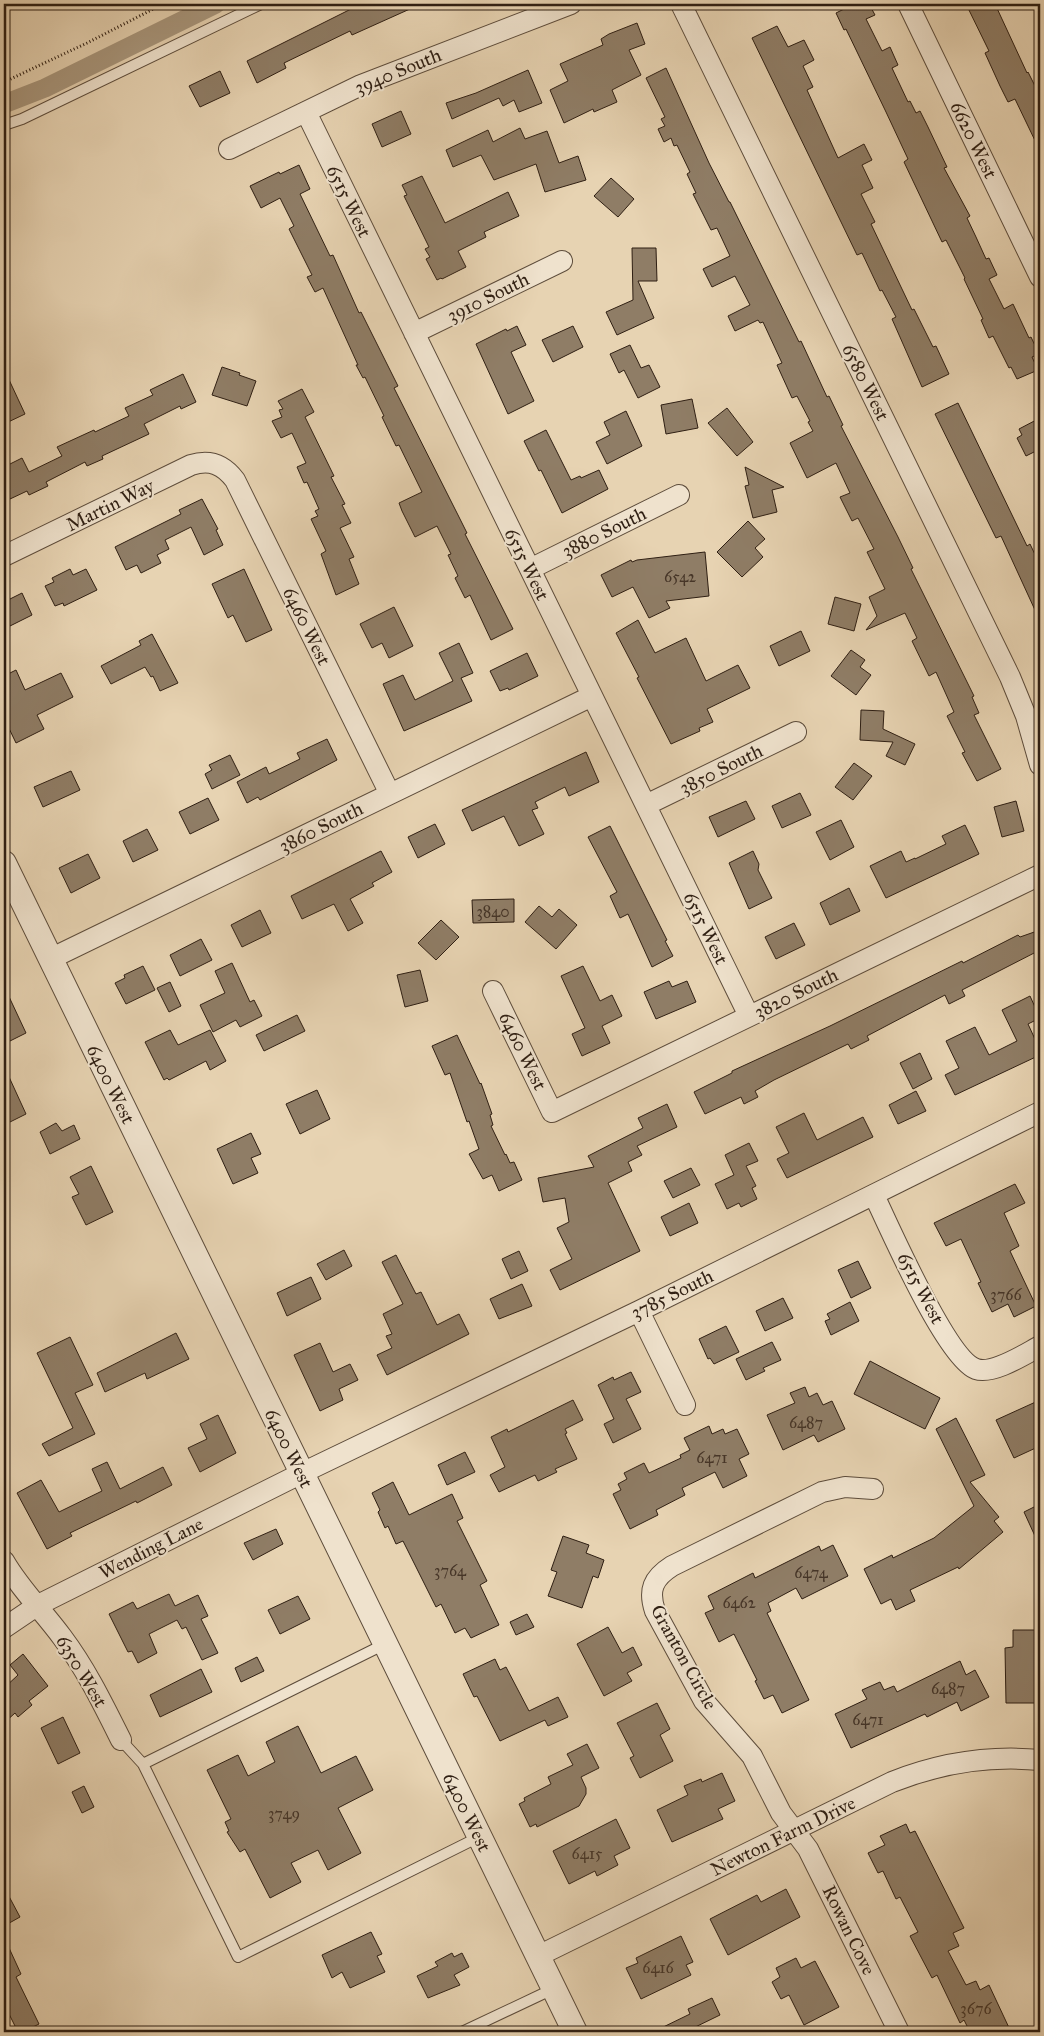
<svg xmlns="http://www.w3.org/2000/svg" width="1044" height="2036" font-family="'IM FELL Great Primer',serif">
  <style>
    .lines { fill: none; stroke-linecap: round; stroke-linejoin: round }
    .canal { stroke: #a8967c; stroke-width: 19 }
    .building { fill: #8f7d66; stroke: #2f1f13 }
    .service-casing { stroke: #5d4c3b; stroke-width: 12 }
    .minor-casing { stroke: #5d4c3b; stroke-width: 22 }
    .tertiary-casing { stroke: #5d4c3b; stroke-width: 26 }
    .path { stroke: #2f1f13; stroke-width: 3; stroke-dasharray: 1 2.5; stroke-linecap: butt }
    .service { stroke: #efe2cd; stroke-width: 10 }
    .minor { stroke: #efe2cd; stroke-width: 20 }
    .tertiary { stroke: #efe2cd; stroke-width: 24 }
    .labels { text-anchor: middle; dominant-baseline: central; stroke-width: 4; stroke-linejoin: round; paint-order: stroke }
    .number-label { font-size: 16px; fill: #473628 }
    .street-label { font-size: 19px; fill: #2f1f13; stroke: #efe2cd }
  </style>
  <rect width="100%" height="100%" fill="#e7d3b2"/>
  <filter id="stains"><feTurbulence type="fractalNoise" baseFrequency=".004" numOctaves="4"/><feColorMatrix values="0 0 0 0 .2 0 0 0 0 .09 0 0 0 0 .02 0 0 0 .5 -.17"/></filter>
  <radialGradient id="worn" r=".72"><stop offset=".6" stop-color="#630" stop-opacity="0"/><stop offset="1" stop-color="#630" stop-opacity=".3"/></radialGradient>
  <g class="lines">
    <path class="canal" d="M4,104L45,88L216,4"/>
  </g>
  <path class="building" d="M361,4H421L352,35L350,31L284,63L286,68L257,83L247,61Z
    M854,4H869L875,15L866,19L882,51L890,47L898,65L892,68L908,102L910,101L916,113L920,111L928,127L947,167L944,168L970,216L967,218L976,237L986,259L989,258L997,275L989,279L1004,309L1013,304L1029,338L1031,337L1039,354L1032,357L1038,370L1017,379L1011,367L1009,368L993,336L989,338L981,320L983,319L964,279L965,278L946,240L942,242L904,162L908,159L886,112L846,29L844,30L836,13Z
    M966,4H995L1027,73L1028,72L1040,96V151L1015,99L1008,102L1000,86L985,53L989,51Z
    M637,23L645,44L629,50L641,75L612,90L617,102L594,112L593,109L564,123L550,90L568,81L560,64L603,45L601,39L609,34Z
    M777,26L788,47L804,40L814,60L803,66L813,87L807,90L838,158L864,144L872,160L862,165L873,188L861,194L875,222L871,224L912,310L914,309L933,347L936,346L949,374L922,387L892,319L896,317L882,290L880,291L862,253L857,255L752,38Z
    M666,68L709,163L729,202H730L799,342L801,341L827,397L829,396L843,425L841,426L898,537L913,568L911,569L974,696L972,697L979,713L974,715L1001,769L977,781L962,753L965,752L947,716L954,712L936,672L929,676L912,641L917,638L905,613L866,630L877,616L869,597L885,589L867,552L874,549L858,518L852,521L840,497L850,493L836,463L807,478L790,443L813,431L808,422L810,421L797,396L792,398L777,365L782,363L763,322L760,323L758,320L735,331L728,316L750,305L735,276L712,287L703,269L730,256L717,228L711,230L693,194L696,193L687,174L690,172L677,145L674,146L671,138L664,142L658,129L665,126L661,119L665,117L646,78Z
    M528,70L542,103L519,112L514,100L503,106L499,98L452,119L446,103L476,93Z
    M220,71L230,93L200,107L189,86Z
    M401,111L411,134L382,147L372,124Z
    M520,128L525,139L547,131L559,163L578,156L586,180L545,192L536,164L494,180L481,155L453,167L446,150L488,130L493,142Z
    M299,165L310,189L300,194L330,256L333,255L359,313L361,312L398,386L394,388L458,515L467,533L465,534L513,629L491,640L470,595L465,598L455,578L458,576L448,555L451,554L437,526L415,537L402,511L399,503L422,492L399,445L396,446L382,417L384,416L365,377L363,378L356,365H358L323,288L315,292L307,277L312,275L289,229L294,226L280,198L261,208L250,186L279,172L280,174Z
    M422,176L445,223L508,192L519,216L484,232L486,237L458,251L466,267L442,279L441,278L437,280L426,259L430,257L425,249L429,247L404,196L407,195L402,185Z
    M611,178L634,199L618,217L594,196Z
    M632,248H656L657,281H638L654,318L617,335L606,312L633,300Z
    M517,326L526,345L511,352L534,401L508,414L476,344L506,329L507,331Z
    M573,326L583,347L553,362L542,340Z
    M630,345L641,368L649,365L660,387L638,398L624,370L619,373L610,354Z
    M222,367L240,373L239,375L256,381L247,406L212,395Z
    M4,369L25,414L4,424Z
    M183,374L196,402L181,409L180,406L144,424L149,434L102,456L103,459L87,466L85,462L46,482L48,486L29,495L27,491L10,499L4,487V467L22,458L29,472L62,456L57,447L94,430L95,432L129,416L125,408L153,395L150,390Z
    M302,389L314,412L305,417L334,476L331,477L345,504L342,505L351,523L340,528L354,557L349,559L359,584L336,595L321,554L326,551L311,519L318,516L315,511L319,509L307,482L304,483L297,467L306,463L292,433L281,438L272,421L282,417L279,410L283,409L278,401Z
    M692,399L698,428L666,434L661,405Z
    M958,403L1027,546L1030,544L1040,565V621L1001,536L996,538L935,414Z
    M727,408L753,442L737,456L708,423Z
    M626,411L642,446L607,464L596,442L610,435L604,422Z
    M1040,418V449L1026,456L1017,438L1022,435L1019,429Z
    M546,430L571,480L580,476L581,478L599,470L608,489L562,513L541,470L539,471L524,441Z
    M745,467L784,487L772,490L777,512L753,518L745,486L749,485Z
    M202,499L218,529L216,530L223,545L204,555L191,527L165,540L169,549L157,555L161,563L141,573L137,565L126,570L115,547L181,514L179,510Z
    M748,521L765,539L755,548L763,557L742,577L717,552Z
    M705,552L709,596L666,601L670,608L649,618L633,587L612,597L601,575L631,560L632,562L637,560Z
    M70,569L73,575L86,569L97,590L64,606L63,603L55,606L45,586L54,582L52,578Z
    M244,569L272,630L246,642L233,615L228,618L212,584Z
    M22,593L32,615L4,629V602Z
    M835,597L861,604L854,631L828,624Z
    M394,607L413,646L389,658L382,643L372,648L360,624Z
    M638,620L655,653L686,638L706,681L738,665L750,688L707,709L713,722L699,728L700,731L671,744L637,678L639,677L616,633Z
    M801,631L810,651L779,666L770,646Z
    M152,634L178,683L160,691L153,676L151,677L145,667L111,684L101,666L141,645L139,641Z
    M459,643L473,673L461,678L472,701L404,731L383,684L403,675L415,700L453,681L439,653Z
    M851,650L865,660L860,667L871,675L856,695L831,676Z
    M527,653L538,676L509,690L508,688L500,691L490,671Z
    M16,670L25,690L61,673L73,697L37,715L44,729L16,743L4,718V676Z
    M861,710L884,711L883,729L915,744L905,765L886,756L893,742L860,740Z
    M327,739L337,760L260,800L258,797L247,803L237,782L266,767L269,774L300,759L297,753Z
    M586,752L599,782L569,796L565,787L535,802L538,808L532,810L544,834L519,846L504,816L472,831L462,810Z
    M230,755L240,775L212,789L205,774L212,770L209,765Z
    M854,763L872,776L853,800L835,787Z
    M71,771L80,790L43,807L34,787Z
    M800,793L811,815L782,828L772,806Z
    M208,798L219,820L190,834L179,812Z
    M746,801L755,819L718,837L709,817Z
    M1016,801L1024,831L1002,837L994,807Z
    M841,820L854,847L830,860L816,832Z
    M435,824L445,844L418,858L408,837Z
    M965,825L979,854L886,898L870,866L901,851L906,862L915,858V859L946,844L942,836Z
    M610,826L667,940L665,941L673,956L652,967L628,914L620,918L610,896L617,892L588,837Z
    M147,829L158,850L133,862L123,841Z
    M381,851L392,872L372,883L374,886L350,899L363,923L348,931L334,904L302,919L291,896Z
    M753,851L759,864L758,870L772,898L749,909L729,863Z
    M88,854L100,878L71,893L59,868Z
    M849,888L860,911L830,925L820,903Z
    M514,899V922L473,923L472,900Z
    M539,906L552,917L559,909L577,925L556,949L525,922Z
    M260,910L271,933L242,947L231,925Z
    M441,920L459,937L436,960L418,943Z
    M794,923L805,945L776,959L765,937Z
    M1040,930V950L962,990L965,996L949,1004L945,995L867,1036L869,1040L851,1049L848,1044L774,1080L755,1091L758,1097L744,1104L741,1097L705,1114L694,1092L732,1073V1071L830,1026L962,961L963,963L1018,935L1020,937Z
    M201,939L212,960L180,976L170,955Z
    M232,963L250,1002L254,1000L262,1016L240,1027L236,1020L213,1032L200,1005L225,993L215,971Z
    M143,966L155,990L126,1004L115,983L125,978L124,975Z
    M583,966L600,1001L612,995L622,1016L602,1026L610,1043L582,1056L572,1034L585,1028L561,976Z
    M420,970L428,1001L405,1007L397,975Z
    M669,981L672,987L687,981L696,1002L656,1019L644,992Z
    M170,982L181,1006L169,1012L157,988Z
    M4,986L26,1033L4,1044Z
    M1030,996L1040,1018L1028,1024L1040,1050V1055L955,1095L945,1075L959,1068L946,1041L975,1027L989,1055L1017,1041L1002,1010Z
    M297,1015L305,1031L264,1051L256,1035Z
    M170,1030L178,1045L210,1030L226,1061L210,1070L206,1061L169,1080L167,1078L164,1080L145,1042Z
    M457,1035L480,1084L481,1083L492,1114L490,1115L493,1125L491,1126L505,1155L506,1154L510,1163L514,1162L522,1180L499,1191L492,1175L483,1179L469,1154L479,1149L469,1121L467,1122L450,1073L445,1075L432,1046Z
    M920,1053L932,1079L913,1089L900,1063Z
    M4,1066L26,1114L4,1125Z
    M317,1090L330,1119L300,1134L286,1104Z
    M916,1091L926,1111L898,1124L889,1105Z
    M667,1104L677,1127L637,1146L642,1155L628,1162L632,1171L608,1183L640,1251L560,1290L550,1270L572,1259L557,1228L569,1222L565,1198L543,1202L538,1178L594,1167L588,1156L643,1128L638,1118Z
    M804,1113L817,1140L863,1117L873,1137L787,1178L777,1159L789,1153L776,1127Z
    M56,1123L62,1131L74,1125L80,1139L50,1154L40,1132Z
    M251,1133L261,1154L251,1158L258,1173L233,1184L217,1149Z
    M749,1143L758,1161L746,1166L756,1186L752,1188L757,1199L741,1207L739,1203L727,1209L715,1184L734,1175L725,1155Z
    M91,1166L113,1212L86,1225L72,1197L79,1194L70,1177Z
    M691,1168L700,1185L673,1198L664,1181Z
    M1015,1184L1025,1203L1004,1213L1019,1246L1010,1251L1036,1306L1014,1317L1008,1304L992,1312L978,1283L981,1282L961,1239L946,1246L934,1223Z
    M689,1203L698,1223L670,1236L661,1217Z
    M344,1250L352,1266L326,1280L317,1264Z
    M519,1251L528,1271L511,1279L502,1259Z
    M396,1255L416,1294L421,1292L437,1325L459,1314L469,1334L387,1375L377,1355L392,1348L386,1336L392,1334L383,1314L403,1304L382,1262Z
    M858,1261L871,1288L851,1298L838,1270Z
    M311,1277L321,1299L287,1316L277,1293Z
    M522,1284L532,1306L499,1319L490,1299Z
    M783,1298L793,1318L765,1331L756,1311Z
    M850,1302L859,1321L831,1335L825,1321L830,1319L827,1314Z
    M726,1326L739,1352L714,1364L710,1358L708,1359L699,1339Z
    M176,1333L189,1359L147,1379L145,1373L105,1392L97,1373Z
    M70,1337L93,1385L75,1393L95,1434L49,1456L42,1444L73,1428L37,1353Z
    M772,1342L781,1360L763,1368L765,1371L746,1380L736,1359Z
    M320,1343L333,1372L350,1364L358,1380L339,1389L343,1400L320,1411L294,1355Z
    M870,1361L940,1398L925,1429L854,1394Z
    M631,1372L641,1392L626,1399L641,1429L613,1443L604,1424L614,1419L598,1385L613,1377L614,1380Z
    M805,1387L809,1397L817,1393L823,1405L832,1401L845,1429L818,1442L814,1435L783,1450L767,1415L795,1403L790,1393Z
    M573,1400L583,1420L565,1429L567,1433L565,1434L577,1459L555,1469L557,1472L538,1481L535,1475L499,1492L490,1475L505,1467L491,1437L507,1429L508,1432Z
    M1040,1400V1446L1014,1458L996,1420Z
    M218,1415L236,1453L200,1472L188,1448L207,1439L200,1424Z
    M956,1418L985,1475L970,1482L999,1517L994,1521L1003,1532L959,1569L958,1567L910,1590L915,1601L896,1610L891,1599L881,1604L864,1569L892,1555L893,1558L934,1538L974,1506L936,1429Z
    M709,1426L712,1434L723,1429L725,1434L737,1429L749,1454L739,1459L747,1476L723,1488L715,1472L682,1488L685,1495L656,1510L658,1515L630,1529L613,1494L621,1490L618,1484L627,1479L624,1473L644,1463L649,1473L681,1458L680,1455L690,1450L684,1438Z
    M465,1452L475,1472L447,1485L438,1465Z
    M107,1462L120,1489L163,1467L172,1485L137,1503L136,1501L70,1533L72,1536L47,1549L17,1493L41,1480L59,1512L102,1491L92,1469Z
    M393,1482L409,1515L452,1494L463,1518L457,1521L487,1581L480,1585L499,1625L471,1638L465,1628L455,1633L441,1604L436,1607L403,1541L396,1544L388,1526L385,1528L378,1512L380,1510L372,1493Z
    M1040,1504V1547L1024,1512Z
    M276,1529L283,1544L253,1560L244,1543Z
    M563,1536L589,1545L586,1553L604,1560L598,1578L593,1576L582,1608L548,1596L557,1572L551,1570Z
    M833,1545L848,1576L802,1599L796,1588L768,1603L771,1611L767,1613L809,1700L782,1713L773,1695L764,1699L755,1681L757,1680L734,1634L719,1642L705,1613L714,1609L708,1596L753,1573L755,1578L819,1546L821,1551Z
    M169,1594L175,1606L198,1595L208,1616L201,1619L218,1653L202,1660L186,1627L182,1629L177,1620L149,1634L157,1653L138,1663L132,1651L128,1652L109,1614L133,1602L137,1609Z
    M298,1596L310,1619L280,1634L268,1610Z
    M527,1614L534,1627L516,1635L510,1622Z
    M608,1627L622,1653L633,1647L642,1665L627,1673L632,1681L604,1696L577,1644Z
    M1013,1630H1037L1038,1652H1040V1703H1006L1005,1648L1013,1647Z
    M23,1654L48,1686L29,1701L32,1705L18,1717L15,1713L4,1723V1688L18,1675L10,1665Z
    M257,1657L264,1671L241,1682L235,1668Z
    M495,1659L500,1670L506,1667L529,1711L558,1697L568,1717L548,1726L545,1720L500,1741L477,1696L474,1697L463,1674Z
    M960,1661L966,1675L975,1670L989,1697L961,1711L957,1702L927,1717L925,1714L851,1748L835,1714L867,1699L862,1690L880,1682L884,1690L894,1686L897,1692Z
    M201,1669L212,1692L160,1717L150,1695Z
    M657,1703L670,1729L660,1735L673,1761L640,1778L630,1758L634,1756L617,1723Z
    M63,1717L80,1753L58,1764L41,1728Z
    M298,1726L321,1773L356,1756L373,1790L338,1808L361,1853L328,1870L318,1850L291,1863L301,1882L270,1898L245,1849L240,1852L227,1832L229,1831L225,1822L231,1819L207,1770L238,1755L248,1776L275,1762L266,1742Z
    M587,1744L599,1768L581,1777L586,1788V1794L579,1806L537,1827L536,1824L530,1827L519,1804L525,1801L524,1798L551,1784L548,1777L573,1765L567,1754Z
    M722,1773L735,1801L718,1809L723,1819L672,1842L657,1810L688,1795L684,1786L701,1779L702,1782Z
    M84,1786L94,1807L82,1813L72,1792Z
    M616,1819L630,1848L614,1856L618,1865L597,1876L595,1871L569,1884L553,1851Z
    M906,1824L910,1833L915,1831L964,1928L953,1933L959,1946L948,1951L966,1985L976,1981L980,1990L989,1985L1011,2032H970L964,2020L960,2023L937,1975L932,1978L910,1936L918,1932L900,1897L896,1899L883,1871L878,1873L868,1853L885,1845L880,1836Z
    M4,1887L20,1917L4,1926Z
    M786,1889L800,1917L728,1955L710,1919L757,1895L761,1902Z
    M371,1932L382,1954L377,1956L385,1972L350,1988L342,1972L332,1978L322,1955Z
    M681,1936L693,1962L686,1965L691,1975L641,1999L626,1968L638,1963L636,1958Z
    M4,1937L21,1974L16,1977L39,2024L23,2032H18L4,2004Z
    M452,1953L454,1957L462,1953L469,1967L454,1975L460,1985L428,1998L417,1976L438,1966L435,1962Z
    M796,1958L801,1968L815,1961L839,2007L804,2025L789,1995L781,1999L772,1982L780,1977L776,1968Z
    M712,1998L720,2015L685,2032H653L690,2014L688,2009Z"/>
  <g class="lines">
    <g class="service-casing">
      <path id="service" d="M4,125L22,119L261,4
        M385,1644L143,1764L238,1957L479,1837
        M121,1740L143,1764
        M462,2032L553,1989"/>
    </g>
    <g class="minor-casing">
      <path id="minor" d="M681,4L1010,677L1026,716L1040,765
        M908,4L1040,277
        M306,112L749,1016
        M229,149L361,85L571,4
        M414,333L562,261
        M4,556L191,465C210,459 223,464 235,480L390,794
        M530,569L679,495
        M646,805L796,732
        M50,959L592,696
        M493,991L552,1112L1040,875
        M874,1195C889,1227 947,1359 976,1369C993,1375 1025,1354 1040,1346
        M639,1311L685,1405
        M873,1489L845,1487L822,1492L672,1566C653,1578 648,1590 655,1611L704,1701L752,1756L781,1813L808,1849L899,2032
        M4,1561C20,1589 43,1611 62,1637C86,1669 103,1704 121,1740
        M4,1628L38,1605L302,1473L639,1311L1040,1112
        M538,1956L892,1782C940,1763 988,1755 1040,1760"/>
    </g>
    <g class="tertiary-casing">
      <path id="tertiary" d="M4,863L575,2032"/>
    </g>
    <path class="path" d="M4,82L87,43L163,4"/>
    <use href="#service" class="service"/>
    <use href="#minor" class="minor"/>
    <use href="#tertiary" class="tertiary"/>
  </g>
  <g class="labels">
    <g class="number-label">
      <text x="680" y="576">6542</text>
      <text x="493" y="911">3840</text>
      <text x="1006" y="1294">3766</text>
      <text x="806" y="1422">6487</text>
      <text x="712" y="1457">6471</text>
      <text x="450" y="1570">3764</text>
      <text x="811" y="1572">6474</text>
      <text x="739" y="1602">6462</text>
      <text x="948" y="1688">6487</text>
      <text x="868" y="1719">6471</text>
      <text x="284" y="1813">3749</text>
      <text x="587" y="1853">6415</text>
      <text x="658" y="1967">6416</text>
      <text x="976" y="2008">3676</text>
    </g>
    <g class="street-label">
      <text transform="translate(398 71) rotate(-22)">3940 South</text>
      <text transform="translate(974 140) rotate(64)">6620 West</text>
      <text transform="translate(349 201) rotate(64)">6515 West</text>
      <text transform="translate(488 297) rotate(-26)">3910 South</text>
      <text transform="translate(866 382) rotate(64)">6580 West</text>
      <text transform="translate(110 505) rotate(-26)">Martin Way</text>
      <text transform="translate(604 532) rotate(-26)">3880 South</text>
      <text transform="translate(527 564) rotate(64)">6515 West</text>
      <text transform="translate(307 626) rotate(64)">6460 West</text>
      <text transform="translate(721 769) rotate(-26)">3850 South</text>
      <text transform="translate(321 827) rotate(-26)">3860 South</text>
      <text transform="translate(706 928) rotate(64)">6515 West</text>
      <text transform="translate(796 993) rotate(-26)">3820 South</text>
      <text transform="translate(523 1051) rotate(64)">6460 West</text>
      <text transform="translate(111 1084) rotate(64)">6400 West</text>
      <text transform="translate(921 1288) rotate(62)">6515 West</text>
      <text transform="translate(672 1294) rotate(-26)">3785 South</text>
      <text transform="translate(289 1448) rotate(64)">6400 West</text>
      <text transform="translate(151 1548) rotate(-27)">Wending Lane</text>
      <text transform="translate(684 1657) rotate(61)">Granton Circle</text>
      <text transform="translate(82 1671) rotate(59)">6350 West</text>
      <text transform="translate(467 1812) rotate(64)">6400 West</text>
      <text transform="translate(783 1836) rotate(-26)">Newton Farm Drive</text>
      <text transform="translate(849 1930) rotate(64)">Rowan Cove</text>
    </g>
  </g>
  <rect width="1044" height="2036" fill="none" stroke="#e7d3b2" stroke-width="20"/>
  <rect x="5" y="5" width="1034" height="2026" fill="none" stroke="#2f1f13" stroke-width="2.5"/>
  <rect x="10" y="10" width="1024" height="2016" fill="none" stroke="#2f1f13"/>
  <rect width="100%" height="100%" filter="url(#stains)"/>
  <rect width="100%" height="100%" fill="url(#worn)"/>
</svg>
